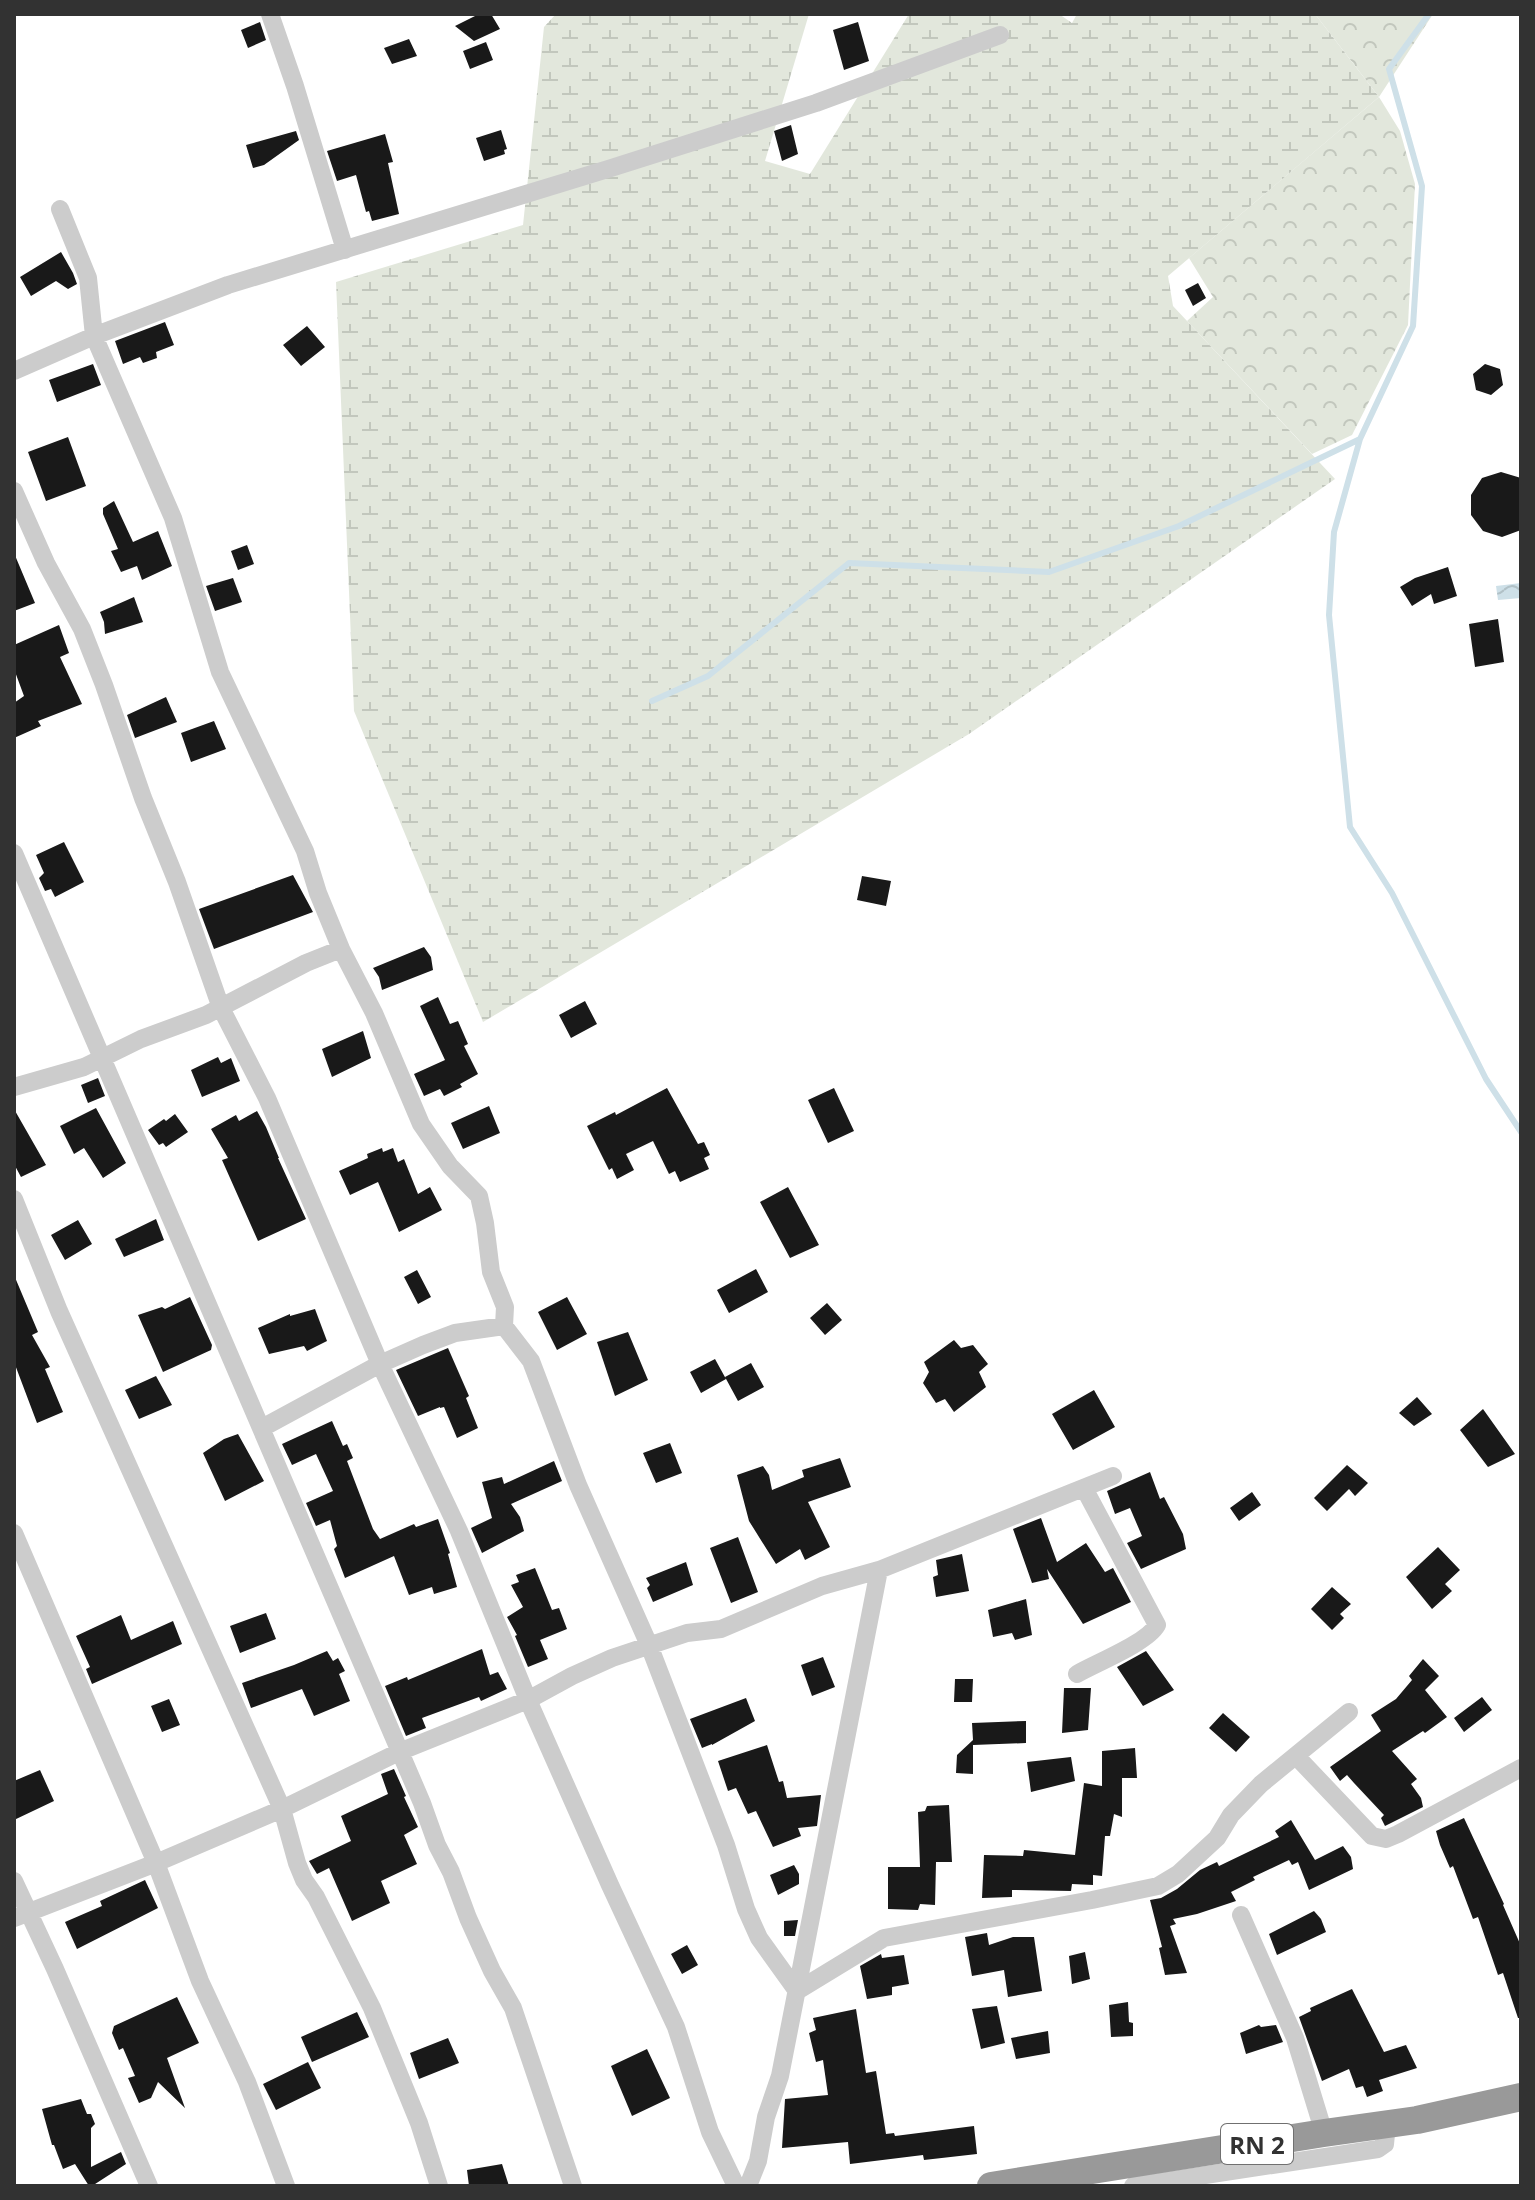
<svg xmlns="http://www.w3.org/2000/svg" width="1535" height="2200" font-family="'Open Sans',sans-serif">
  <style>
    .forest { fill: url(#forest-crowns) }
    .wetland { fill: url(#wetland-marsh) }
    .water { fill: url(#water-waves) }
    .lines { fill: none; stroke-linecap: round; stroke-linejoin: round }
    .stream { stroke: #cee0e8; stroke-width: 6 }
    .building { fill: #191919 }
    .minor { stroke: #ccc; stroke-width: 18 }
    .highway { stroke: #999; stroke-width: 28 }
    .labels { text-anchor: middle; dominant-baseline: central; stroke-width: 8; stroke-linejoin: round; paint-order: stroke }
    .shield { fill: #fff; stroke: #707070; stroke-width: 2 }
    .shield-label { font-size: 24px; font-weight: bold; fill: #323232 }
  </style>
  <defs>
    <pattern id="forest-crowns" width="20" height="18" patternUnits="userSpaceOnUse" patternTransform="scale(2)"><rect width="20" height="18" fill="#e2e7dc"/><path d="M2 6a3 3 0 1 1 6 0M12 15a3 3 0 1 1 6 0" fill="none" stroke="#c2c7bd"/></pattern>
    <pattern id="wetland-marsh" width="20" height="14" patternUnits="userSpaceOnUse" patternTransform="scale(2)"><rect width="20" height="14" fill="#e2e7dc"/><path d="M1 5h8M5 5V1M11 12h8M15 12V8" fill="none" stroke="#c2c7bd"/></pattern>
    <pattern id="water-waves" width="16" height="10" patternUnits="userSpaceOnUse" patternTransform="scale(2)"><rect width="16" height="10" fill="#cee0e8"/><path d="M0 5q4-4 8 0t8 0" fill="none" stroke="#b1c1c7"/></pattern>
  </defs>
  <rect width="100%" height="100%" fill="#fff"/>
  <path class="forest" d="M1315,14H1433L1379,97L1400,131L1415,184L1408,325L1352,435L1312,454L1187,321L1213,297L1189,258L1379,97Z"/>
  <path class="wetland" d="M556,14H809L765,161L810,174L909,14H1059L1072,23L1077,14H1315L1379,97L1168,276L1173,306L1335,479L969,734L483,1022L354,711L336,282L523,225L544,27Z"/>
  <path class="water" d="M1521,583V598L1498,600L1496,586Z"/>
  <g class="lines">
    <path class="stream" d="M1360,439L1413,326L1422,186L1389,69L1429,14
      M652,701L708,676L849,563L1049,572L1179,526L1360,439L1334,532L1329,615L1350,827L1392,893L1486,1079L1521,1132"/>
  </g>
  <path class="building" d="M479,14H491L500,29L474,41L455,26Z
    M260,22L266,40L248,48L241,30Z
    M858,22L869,61L844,70L833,30Z
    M409,39L417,56L392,64L384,48Z
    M486,42L493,60L470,69L463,51Z
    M791,125L798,154L782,161L774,131Z
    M501,130L507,149L504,150L505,154L484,161L476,138Z
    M296,131L299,140L264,165L253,168L246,145Z
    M385,134L393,162L388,163L399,214L372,221L369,211L366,212L356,175L337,181L327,151Z
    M61,252L73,273L77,284L68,289L56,281L31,296L20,277Z
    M1198,283L1206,298L1193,306L1185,290Z
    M165,322L174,345L156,352L157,358L143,363L140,357L123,364L115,341Z
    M307,326L325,347L301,366L283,345Z
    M93,364L101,385L57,402L49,380Z
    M1485,364L1500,369L1503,385L1491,395L1476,390L1473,374Z
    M68,437L86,486L46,501L28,452Z
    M1501,472L1521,478V530L1502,537L1483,531L1471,515V495L1482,478Z
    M114,501L133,542L158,531L172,566L142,580L137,566L121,572L111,551L118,549L103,514V508Z
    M247,545L254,564L238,570L231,551Z
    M14,553L35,603L14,611Z
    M1448,567L1457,596L1434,604L1431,594L1412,606L1400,587L1415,578Z
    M233,578L242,602L215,611L206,586Z
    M134,597L143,622L105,634L104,622L100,612Z
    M1498,619L1504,662L1475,667L1469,624Z
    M59,625L69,653L60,657L82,704L38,721L41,726L14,738V703L24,696L14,669V645Z
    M166,697L177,722L135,738L127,715Z
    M214,721L226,749L191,762L181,733Z
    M64,842L84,882L55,897L51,889L45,891L39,878L44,873L36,855Z
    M293,875L313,912L214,949L199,909Z
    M862,876L891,881L886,906L857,900Z
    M424,947L431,957L433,970L382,990L379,977L373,968Z
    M438,997L450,1024L458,1021L468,1044L464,1046L478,1074L460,1084L462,1087L444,1096L440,1089L424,1096L414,1074L445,1060L420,1006Z
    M585,1001L597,1024L571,1038L559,1015Z
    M363,1031L371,1058L332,1077L322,1049Z
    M218,1057L221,1063L231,1058L240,1081L202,1097L191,1070Z
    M98,1078L105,1096L88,1103L81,1085Z
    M667,1088L698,1144L704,1142L710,1155L704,1158L709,1169L680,1182L675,1171L669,1174L653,1141L626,1154L634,1170L617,1179L612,1168L609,1170L587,1126L615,1112L616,1115Z
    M834,1088L854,1131L828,1143L808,1100Z
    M489,1106L500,1133L463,1149L451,1123Z
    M96,1108L126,1163L103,1178L84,1148L74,1154L60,1126Z
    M14,1109L46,1165L21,1177L14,1164Z
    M257,1111L266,1127L279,1158H278L306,1219L258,1241L222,1160L228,1158L211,1129L236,1115L239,1121Z
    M175,1114L188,1132L166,1147L163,1143L159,1145L148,1130L164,1119L166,1121Z
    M382,1148L383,1152L393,1148L398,1162L404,1159L418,1194L430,1187L442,1210L399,1232L378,1182L350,1195L339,1171L368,1158L367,1154Z
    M788,1187L819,1245L790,1258L760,1202Z
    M156,1219L164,1240L124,1257L115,1239Z
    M78,1220L92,1244L65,1260L51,1235Z
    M756,1269L768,1292L729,1313L717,1290Z
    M417,1270L431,1297L418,1304L404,1277Z
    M14,1275L38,1332L32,1335L50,1367L45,1369L63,1412L37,1423L14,1362Z
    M190,1297L212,1345L211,1350L163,1372L138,1315L162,1307L165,1309Z
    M567,1297L587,1334L557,1350L538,1312Z
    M827,1303L842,1320L825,1335L810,1318Z
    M315,1309L327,1341L307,1351L304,1346L269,1354L258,1328L290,1314V1316Z
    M628,1332L648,1380L615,1396L597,1342Z
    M954,1340L961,1348L973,1345L988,1364L979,1372L986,1387L954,1412L945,1399L936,1403L923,1383L929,1372L924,1362Z
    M448,1348L469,1396L466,1398L478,1428L457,1438L444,1407L440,1408V1407L418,1416L396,1370Z
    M715,1359L726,1379L701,1393L690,1372Z
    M751,1363L764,1387L738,1401L725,1377Z
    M156,1376L172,1405L139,1419L125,1390Z
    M1094,1390L1115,1427L1073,1450L1052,1414Z
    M1417,1397L1432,1414L1414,1426L1399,1413Z
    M1483,1409L1515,1454L1488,1467L1460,1430Z
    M332,1421L343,1446L347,1444L353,1458L347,1461L373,1529L380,1539L414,1524L416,1527L438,1519L450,1553L448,1554L457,1587L434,1594L432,1587L409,1595L394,1556L345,1578L334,1549L337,1546L330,1520L316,1526L306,1503L333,1491L316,1454L292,1465L282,1444Z
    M238,1434L264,1481L225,1501L203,1453L224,1439Z
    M670,1443L682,1473L656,1483L643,1453Z
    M840,1458L851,1487L808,1502L830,1547L805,1560L800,1549L776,1564L749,1521L737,1475L763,1466L769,1475L772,1490L804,1477L802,1470Z
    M554,1461L562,1481L511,1504L520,1517L524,1531L482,1553L471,1528L492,1518L482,1482L502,1477L504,1484Z
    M1347,1465L1368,1483L1355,1496L1349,1489L1327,1511L1314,1498Z
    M1150,1472L1160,1499L1164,1497L1183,1534L1186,1549L1141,1569L1127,1543L1142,1536L1130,1508L1115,1514L1107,1491Z
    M1252,1492L1261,1505L1239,1521L1230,1508Z
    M1041,1518L1057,1562L1086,1543L1105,1572L1113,1568L1131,1602L1083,1624L1047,1569L1049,1579L1032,1583L1013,1529Z
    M738,1537L758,1592L731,1603L710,1548Z
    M1438,1547L1460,1570L1445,1584L1452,1591L1432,1609L1406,1577Z
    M962,1554L969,1591L936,1597L933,1577L938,1575L936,1560Z
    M686,1562L693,1585L653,1602L647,1588L650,1585L646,1578Z
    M535,1568L552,1610L559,1608L567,1629L540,1640L548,1659L528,1667L515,1636L517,1635L507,1617L523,1607L511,1585L519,1582L516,1575Z
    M1332,1587L1351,1604L1340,1614L1344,1618L1332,1630L1311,1609Z
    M1026,1599L1032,1635L1015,1640L1012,1633L993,1637L988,1610Z
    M266,1613L276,1639L240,1653L230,1626Z
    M121,1615L131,1640L173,1621L182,1644L92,1684L86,1669L90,1667L76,1636Z
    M482,1649L490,1675L498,1672L507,1689L481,1701L479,1697L422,1718L426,1728L406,1736L385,1686L407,1677L408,1680Z
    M327,1651L333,1661L338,1658L345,1671L339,1674L350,1701L314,1716L302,1689L251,1708L242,1683L294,1665Z
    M1146,1651L1174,1690L1143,1706L1117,1667Z
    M823,1657L835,1687L812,1696L801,1665Z
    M1423,1659L1439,1676L1425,1690L1447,1717L1425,1733L1423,1731L1392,1751L1417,1779L1411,1784L1421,1798L1423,1807L1385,1826L1381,1818L1384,1815L1354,1783L1347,1775L1340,1781L1330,1767L1381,1731L1371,1715L1396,1699L1412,1680L1409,1676Z
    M955,1679H973L972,1702H954Z
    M1064,1688H1091L1088,1730L1062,1733Z
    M1482,1697L1492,1710L1464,1732L1454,1718Z
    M746,1698L755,1721L712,1745V1744L702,1748L690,1719Z
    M169,1699L180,1725L162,1732L151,1706Z
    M1223,1713L1250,1737L1236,1752L1209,1728Z
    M1026,1721V1743L973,1745V1774L956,1773L957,1755L973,1740L972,1723Z
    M767,1745L779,1782L783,1781L787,1798L821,1795L817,1826L798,1828L801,1836L773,1847L756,1811L748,1814L736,1788L728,1791L718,1761Z
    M1135,1748L1137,1778H1122V1817L1114,1814L1110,1836H1105L1102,1876L1093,1875V1885L1072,1884L1071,1891L1012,1890V1897L982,1898L984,1855L1023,1856L1024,1850L1075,1855L1084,1783L1102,1786V1751Z
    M1071,1757L1075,1781L1031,1792L1027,1762Z
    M394,1769L406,1796L404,1797L418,1827L404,1835L417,1864L381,1881L390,1903L352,1921L329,1868L317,1874L309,1861L351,1841L341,1816L388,1794L381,1774Z
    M40,1770L54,1801L14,1820V1781Z
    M949,1805L952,1862H936L935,1905L920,1904L918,1910L888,1909V1867H920L918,1812L925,1811L927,1806Z
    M1464,1818L1504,1904L1503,1905L1521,1946V2018H1518L1503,1973L1498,1975L1478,1917L1473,1919L1453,1866L1450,1868L1440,1845L1436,1831Z
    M1291,1820L1315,1860L1343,1846L1351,1857L1353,1869L1309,1890L1298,1862L1292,1865L1289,1860L1253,1877L1255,1880L1231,1892L1236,1901L1197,1914L1173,1919L1176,1924L1170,1926L1187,1973L1165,1975L1159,1948L1162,1947L1150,1900L1161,1898L1177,1889L1200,1870L1217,1862L1219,1866L1279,1837L1275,1831Z
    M794,1865L799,1874V1884L778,1895L770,1875Z
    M145,1880L158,1908L77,1949L65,1922L102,1906L100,1901Z
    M1314,1911L1321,1919L1326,1932L1277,1955L1269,1934Z
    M798,1920L795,1936H784V1921Z
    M987,1933L989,1945L1013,1937H1034L1042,1991L1008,1997L1004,1970L972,1976L965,1937Z
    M687,1945L698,1965L682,1974L671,1954Z
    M1085,1952L1090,1979L1072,1984L1069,1956Z
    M881,1954L882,1958L904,1955L909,1984L892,1987V1995L867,1999L860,1966Z
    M1352,1989L1384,2052L1406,2045L1417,2068L1379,2080L1383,2091L1367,2097L1363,2086L1356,2088L1349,2069L1322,2081L1299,2017L1311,2011L1310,2008Z
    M177,1997L199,2043L167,2058L185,2108L158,2082L151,2098L139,2103L128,2078L135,2076L123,2048L119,2050L112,2033L114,2026Z
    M1128,2002L1129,2022L1133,2023V2036L1111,2037L1109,2005Z
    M997,2006L1005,2043L981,2049L972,2009Z
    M856,2009L866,2073L876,2071L886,2134L894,2133L895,2136L974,2126L977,2154L924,2160L923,2155L850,2164L848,2142L782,2148L785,2099L828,2095L823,2060L816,2062L809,2033L816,2030L813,2018Z
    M357,2012L369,2037L312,2062L301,2037Z
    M1259,2025L1261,2027L1276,2025L1283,2042L1246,2054L1240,2033Z
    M1048,2031L1050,2053L1016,2059L1011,2038Z
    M448,2038L459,2063L419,2079L410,2053Z
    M647,2049L670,2098L632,2116L611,2066Z
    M308,2062L321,2088L276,2110L263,2084Z
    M81,2099L87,2114H91L95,2124L91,2128V2167L121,2152L126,2164L92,2186H89L75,2164L63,2169L54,2145H52L42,2109Z
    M502,2164L509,2186H469L467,2170Z"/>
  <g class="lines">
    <path class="minor" d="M270,14L295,86L345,250
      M14,371L94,336L228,285L608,169L816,103L1000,35
      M14,491L46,563L82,629L104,685L143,798L177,882L221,1008L267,1098L380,1364L459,1531L528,1700L610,1885L676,2027L710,2132L736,2186
      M14,853L422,1803L437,1845L451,1872L468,1918L492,1971L513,2008L573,2186
      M341,949L374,1013L421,1124L450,1166L479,1196L485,1223L491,1272L505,1307L504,1326
      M14,1087L84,1067L141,1039L206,1015L306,963L341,949L318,893L305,851L220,672L173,518L94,336L88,278L60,209
      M14,1199L59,1311L282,1809L297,1863L304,1880L316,1897L372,2008L419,2123L439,2186
      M262,1428L380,1364L423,1345L455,1333L504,1326L531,1361L578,1485L649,1645L726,1845L746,1909L759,1938L797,1991L884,1938L1092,1900L1158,1886L1178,1874L1217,1838L1231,1815L1261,1784L1349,1712
      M14,1533L156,1863L200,1981L247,2082L286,2186
      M1077,1674C1096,1663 1147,1643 1157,1625L1084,1488
      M1296,1756L1372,1836L1386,1839L1398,1834L1521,1768
      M14,1881L55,1969L149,2186
      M1241,1915L1295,2038L1324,2133
      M14,1918L156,1863L282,1809L399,1752L528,1700L572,1676L612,1658L687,1633L721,1629L822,1586L879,1570L1113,1476
      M748,2186L758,2161L766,2117L780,2076L879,1570
      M1133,2186L1378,2149L1385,2144L1387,2124"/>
    <path class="highway" d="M991,2186L1324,2133L1417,2120L1521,2097"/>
  </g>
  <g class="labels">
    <rect class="shield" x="1221" y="2124" width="72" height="40" rx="6"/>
    <g class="shield-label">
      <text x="1257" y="2144">RN 2</text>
    </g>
  </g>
  <rect width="1535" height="2200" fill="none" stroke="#323232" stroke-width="32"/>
</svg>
